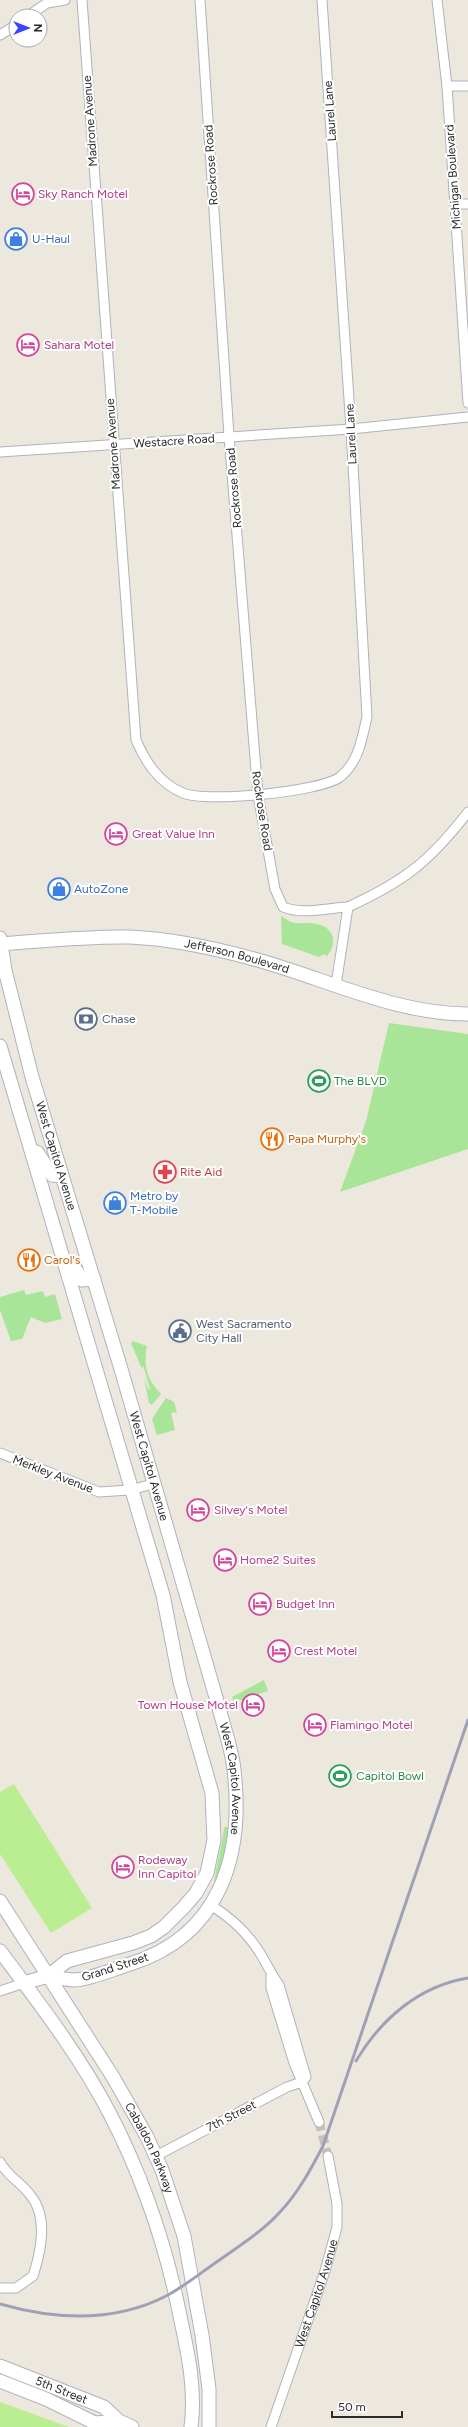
<svg xmlns="http://www.w3.org/2000/svg" width="468" height="2427" font-family="Figtree,sans-serif">
  <style>
    .grass { fill: #a8e598 }
    .pitch { fill: #bbed93 }
    .lines { fill: none; stroke-linecap: round; stroke-linejoin: round }
    .minor-tunnel { stroke: #c6c2b9; stroke-width: 9; stroke-dasharray: 9 4.5; stroke-linecap: butt }
    .minor-casing { stroke: #b1b1bf; stroke-width: 11 }
    .secondary-casing { stroke: #b1b1bf; stroke-width: 15 }
    .minor { stroke: #fff; stroke-width: 9 }
    .secondary { stroke: #fff; stroke-width: 13 }
    .rail { stroke: #9fa0b6; stroke-width: 3 }
    .labels { text-anchor: middle; dominant-baseline: central; stroke-width: 4; stroke-linejoin: round; paint-order: stroke }
    .street-label { font-size: 12px; fill: #2b2b2b; stroke: #fff }
    .hotel-label { font-size: 12px; fill: #b23c85; stroke: #fff; text-anchor: start }
    .shop-label { font-size: 12px; fill: #366cbe; stroke: #fff; text-anchor: start }
    .service-label { font-size: 12px; fill: #4e5e75; stroke: #fff; text-anchor: start }
    .leisure-label { font-size: 12px; fill: #27864d; stroke: #fff; text-anchor: start }
    .food-label { font-size: 12px; fill: #c56008; stroke: #fff; text-anchor: start }
    .health-label { font-size: 12px; fill: #be3a42; stroke: #fff; text-anchor: start }
  </style>
  <rect width="100%" height="100%" fill="#ede8dd"/>
  <path class="grass" d="M281,916C286,919 290,922 295,923C303,924 310,922 317,924C335,928 338,944 326,957L325,954L319,957L282,944Z
    M389,1023L468,1034V1149L340,1192L366,1121Z
    M24,1290L26,1295L43,1291L45,1297L55,1294L62,1319L45,1323L31,1317L22,1339L11,1341L0,1310V1297Z
    M133,1341L147,1346C143,1365 147,1380 161,1394L152,1405L149,1403L144,1377L148,1389H150L143,1365L142,1369L131,1343Z
    M166,1398L174,1402L177,1412L171,1413L175,1430L157,1435L152,1419Z
    M264,1680L268,1691L234,1702L232,1697Z
    M224,1827H230L226,1858L215,1885C212,1882 224,1838 224,1827Z"/>
  <path class="pitch" d="M14,1784L92,1908L51,1933L0,1854V1792Z
    M0,2402L69,2427H0Z"/>
  <g class="lines">
    <path class="minor-tunnel" d="M319,2122L328,2156"/>
    <g class="minor-casing">
      <g id="minor">
        <path d="M82,0L136,740C146,763 159,783 183,793C206,803 320,792 340,777C359,762 362,738 367,717L351,429L322,0"/>
        <path d="M200,0L229,436L258,795L275,889L283,907C302,915 328,908 348,907"/>
        <path d="M437,0L447,86L468,403"/>
        <path d="M28,16L47,3L65,0"/>
        <path d="M0,35L16,25"/>
        <path d="M447,86H468"/>
        <path d="M455,204H468"/>
        <path d="M0,452L351,429L468,417"/>
        <path d="M336,985L348,907C405,881 430,861 468,812"/>
        <path d="M0,1453L99,1492L130,1490L153,1484"/>
        <path d="M271,1976V1988L294,2063L319,2122"/>
        <path d="M0,1991L24,1983"/>
        <path d="M156,2156L287,2087L302,2082L306,2077L279,1985C272,1976 269,1968 263,1958C251,1937 233,1919 212,1906"/>
        <path d="M0,2162C8,2177 22,2183 31,2196C48,2217 41,2252 33,2276L16,2288H0"/>
        <path id="s1" d="M271,2427L325,2271L337,2227V2204L328,2156"/>
      </g>
    </g>
    <g class="secondary-casing">
      <g id="secondary">
        <path id="s2" d="M0,938L5,970L32,1077L121,1369L219,1708C224,1728 232,1749 234,1770C244,1856 220,1936 130,1964C114,1969 91,1979 75,1980C66,1980 56,1977 48,1976"/>
        <path id="s3" d="M0,944C43,941 87,936 130,937C174,939 219,949 261,961C328,980 397,1014 468,1014"/>
        <path d="M0,1046L163,1595L180,1682L212,1793L214,1840L207,1873L196,1893L184,1907L164,1927L151,1936L133,1943L67,1961L48,1976L24,1983"/>
        <path d="M37,1152L52,1175L61,1176"/>
        <path d="M64,1259L76,1270L82,1280L94,1279"/>
        <path id="s4" d="M0,1901L113,2077L147,2137L162,2170L184,2236L202,2335L209,2389V2427"/>
        <path d="M0,1951C39,2003 80,2056 110,2114C143,2178 166,2245 180,2316C188,2353 196,2389 191,2427"/>
        <path id="s5" d="M0,2366L104,2407L119,2421L132,2427"/>
        <path d="M0,2381L46,2399L95,2423L119,2421"/>
      </g>
    </g>
    <use href="#minor" class="minor"/>
    <use href="#secondary" class="secondary"/>
    <path class="rail" d="M356,2061C381,2019 419,1986 468,1978
      M0,2304C56,2320 115,2323 168,2295C186,2285 202,2272 218,2261C239,2246 263,2231 280,2212C298,2193 311,2169 323,2146L468,1720"/>
  </g>
  <defs>
    <g id="hotel-ring" transform="scale(1.15)"><circle r="9.5" fill="#fff" stroke="#d1479c" stroke-width="1.5"/><path d="M-6-4.5h1.5V1H6V5H4.5V3h-9V5H-6ZM-4 0a1.8 1.8 0 1 1 3.6 0ZM.5 0V-2.5h3Q6-2.5 6 0Z" fill="#d1479c"/></g>
    <g id="shop-ring" transform="scale(1.15)"><circle r="9.5" fill="#fff" stroke="#3f7fe0" stroke-width="1.5"/><path d="M-5-2.5h2.3a2.7 3.5 0 0 1 5.4 0H5L5.5 6h-11ZM-1.5-2.5h3a1.5 2.3 0 0 0-3 0Z" fill="#3f7fe0"/></g>
    <g id="bank-ring" transform="scale(1.15)"><circle r="9.5" fill="#fff" stroke="#5c6f8a" stroke-width="1.5"/><path d="M-6-4H6V4H-6ZM0-2.3a2.3 2.3 0 1 0 0 4.6a2.3 2.3 0 1 0 0-4.6Z" fill="#5c6f8a"/></g>
    <g id="stadium-ring" transform="scale(1.15)"><circle r="9.5" fill="#fff" stroke="#2e9e5b" stroke-width="1.5"/><path d="M0-5a6.5 5 0 1 0 0 10a6.5 5 0 1 0 0-10ZM-3.5-1.8h7v3.6h-7Z" fill="#2e9e5b"/></g>
    <g id="restaurant-ring" transform="scale(1.15)"><circle r="9.5" fill="#fff" stroke="#e8710a" stroke-width="1.5"/><path d="M-5-6h1v4h1v-4h1v4h1v-4h1v5L-1.5 .5V6h-2V.5L-5-1ZM5-6V6H3V1.5H1.5Q1.5-4 5-6Z" fill="#e8710a"/></g>
    <g id="pharmacy-ring" transform="scale(1.15)"><circle r="9.5" fill="#fff" stroke="#e0444e" stroke-width="1.5"/><path d="M-2-6h4v4h4v4h-4v4h-4v-4h-4v-4h4Z" fill="#e0444e"/></g>
    <g id="civic-ring" transform="scale(1.15)"><circle r="9.5" fill="#fff" stroke="#5c6f8a" stroke-width="1.5"/><path d="M-.6-6.5H3V-4.5H.6V-3L4-1V1h2V6H-6V1h2V-1L-.6-3ZM-1.2 2.5V6h2.4V2.5Z" fill="#5c6f8a"/></g>
  </defs>
  <g fill-rule="evenodd">
    <use href="#hotel-ring" x="23" y="194"/>
    <use href="#shop-ring" x="16" y="239"/>
    <use href="#hotel-ring" x="28" y="345"/>
    <use href="#hotel-ring" x="116" y="834"/>
    <use href="#shop-ring" x="59" y="889"/>
    <use href="#bank-ring" x="86" y="1019"/>
    <use href="#stadium-ring" x="319" y="1081"/>
    <use href="#restaurant-ring" x="272" y="1139"/>
    <use href="#pharmacy-ring" x="165" y="1172"/>
    <use href="#shop-ring" x="115" y="1203"/>
    <use href="#restaurant-ring" x="29" y="1260"/>
    <use href="#civic-ring" x="180" y="1331"/>
    <use href="#hotel-ring" x="198" y="1510"/>
    <use href="#hotel-ring" x="225" y="1560"/>
    <use href="#hotel-ring" x="260" y="1604"/>
    <use href="#hotel-ring" x="279" y="1651"/>
    <use href="#hotel-ring" x="253" y="1705"/>
    <use href="#hotel-ring" x="315" y="1725"/>
    <use href="#stadium-ring" x="340" y="1776"/>
    <use href="#hotel-ring" x="123" y="1867"/>
  </g>
  <g class="labels">
    <g class="street-label">
      <text transform="translate(330 111) rotate(-94)">Laurel Lane</text>
      <text transform="translate(90 121) rotate(-94)">Madrone Avenue</text>
      <text transform="translate(211 165) rotate(-94)">Rockrose Road</text>
      <text transform="translate(453 177) rotate(-94)">Michigan Boulevard</text>
      <text transform="translate(351 434) rotate(-93)">Laurel Lane</text>
      <text transform="translate(174 441) rotate(-4)">Westacre Road</text>
      <text transform="translate(113 444) rotate(-94)">Madrone Avenue</text>
      <text transform="translate(234 488) rotate(-95)">Rockrose Road</text>
      <text transform="translate(262 811) rotate(81)">Rockrose Road</text>
      <text stroke="none"><textPath href="#s3" startOffset="239">Jefferson Boulevard</textPath></text>
      <text stroke="none"><textPath href="#s2" startOffset="225">West Capitol Avenue</textPath></text>
      <text stroke="none"><textPath href="#s2" startOffset="549">West Capitol Avenue</textPath></text>
      <text transform="translate(53 1474) rotate(21)">Merkley Avenue</text>
      <text stroke="none"><textPath href="#s2" startOffset="873">West Capitol Avenue</textPath></text>
      <text transform="translate(115 1967) rotate(-18)">Grand Street</text>
      <text transform="translate(231 2116) rotate(-27)">7th Street</text>
      <text stroke="none"><textPath href="#s4" startOffset="289">Cabaldon Parkway</textPath></text>
      <text stroke="none"><textPath href="#s1" startOffset="141">West Capitol Avenue</textPath></text>
      <text stroke="none"><textPath href="#s5" startOffset="66">5th Street</textPath></text>
    </g>
    <g class="hotel-label">
      <text x="38" y="194">Sky Ranch Motel</text>
      <text x="44" y="345">Sahara Motel</text>
      <text x="132" y="834">Great Value Inn</text>
      <text x="214" y="1510">Silvey's Motel</text>
      <text x="240" y="1560">Home2 Suites</text>
      <text x="276" y="1604">Budget Inn</text>
      <text x="294" y="1651">Crest Motel</text>
      <text x="238" y="1705" text-anchor="end">Town House Motel</text>
      <text x="330" y="1725">Flamingo Motel</text>
      <text x="138" y="1860">Rodeway<tspan x="138" dy="14">Inn Capitol</tspan></text>
    </g>
    <g class="shop-label">
      <text x="32" y="239">U-Haul</text>
      <text x="74" y="889">AutoZone</text>
      <text x="130" y="1196">Metro by<tspan x="130" dy="14">T-Mobile</tspan></text>
    </g>
    <g class="service-label">
      <text x="102" y="1019">Chase</text>
      <text x="196" y="1324">West Sacramento<tspan x="196" dy="14">City Hall</tspan></text>
    </g>
    <g class="leisure-label">
      <text x="334" y="1081">The BLVD</text>
      <text x="356" y="1776">Capitol Bowl</text>
    </g>
    <g class="food-label">
      <text x="288" y="1139">Papa Murphy's</text>
      <text x="44" y="1260">Carol's</text>
    </g>
    <g class="health-label">
      <text x="180" y="1172">Rite Aid</text>
    </g>
  </g>
  <g transform="translate(28 28) rotate(90)"><circle r="19" fill="#ffffff" stroke="#aaaaaa"/>
  <path d="M0-3L7 15L0 10L-7 15Z" fill="#3844fe"/>
  <text y="-6" font-size="11" font-weight="bold" text-anchor="middle" fill="#2b2b2b">N</text>
  </g>
  <path d="M332 2411v6h70v-6" fill="none" stroke="#2b2b2b" stroke-width="2"/>
  <text x="338" y="2411" font-size="12" fill="#2b2b2b" stroke="#ffffff" stroke-width="3" paint-order="stroke">50 m</text>
</svg>
